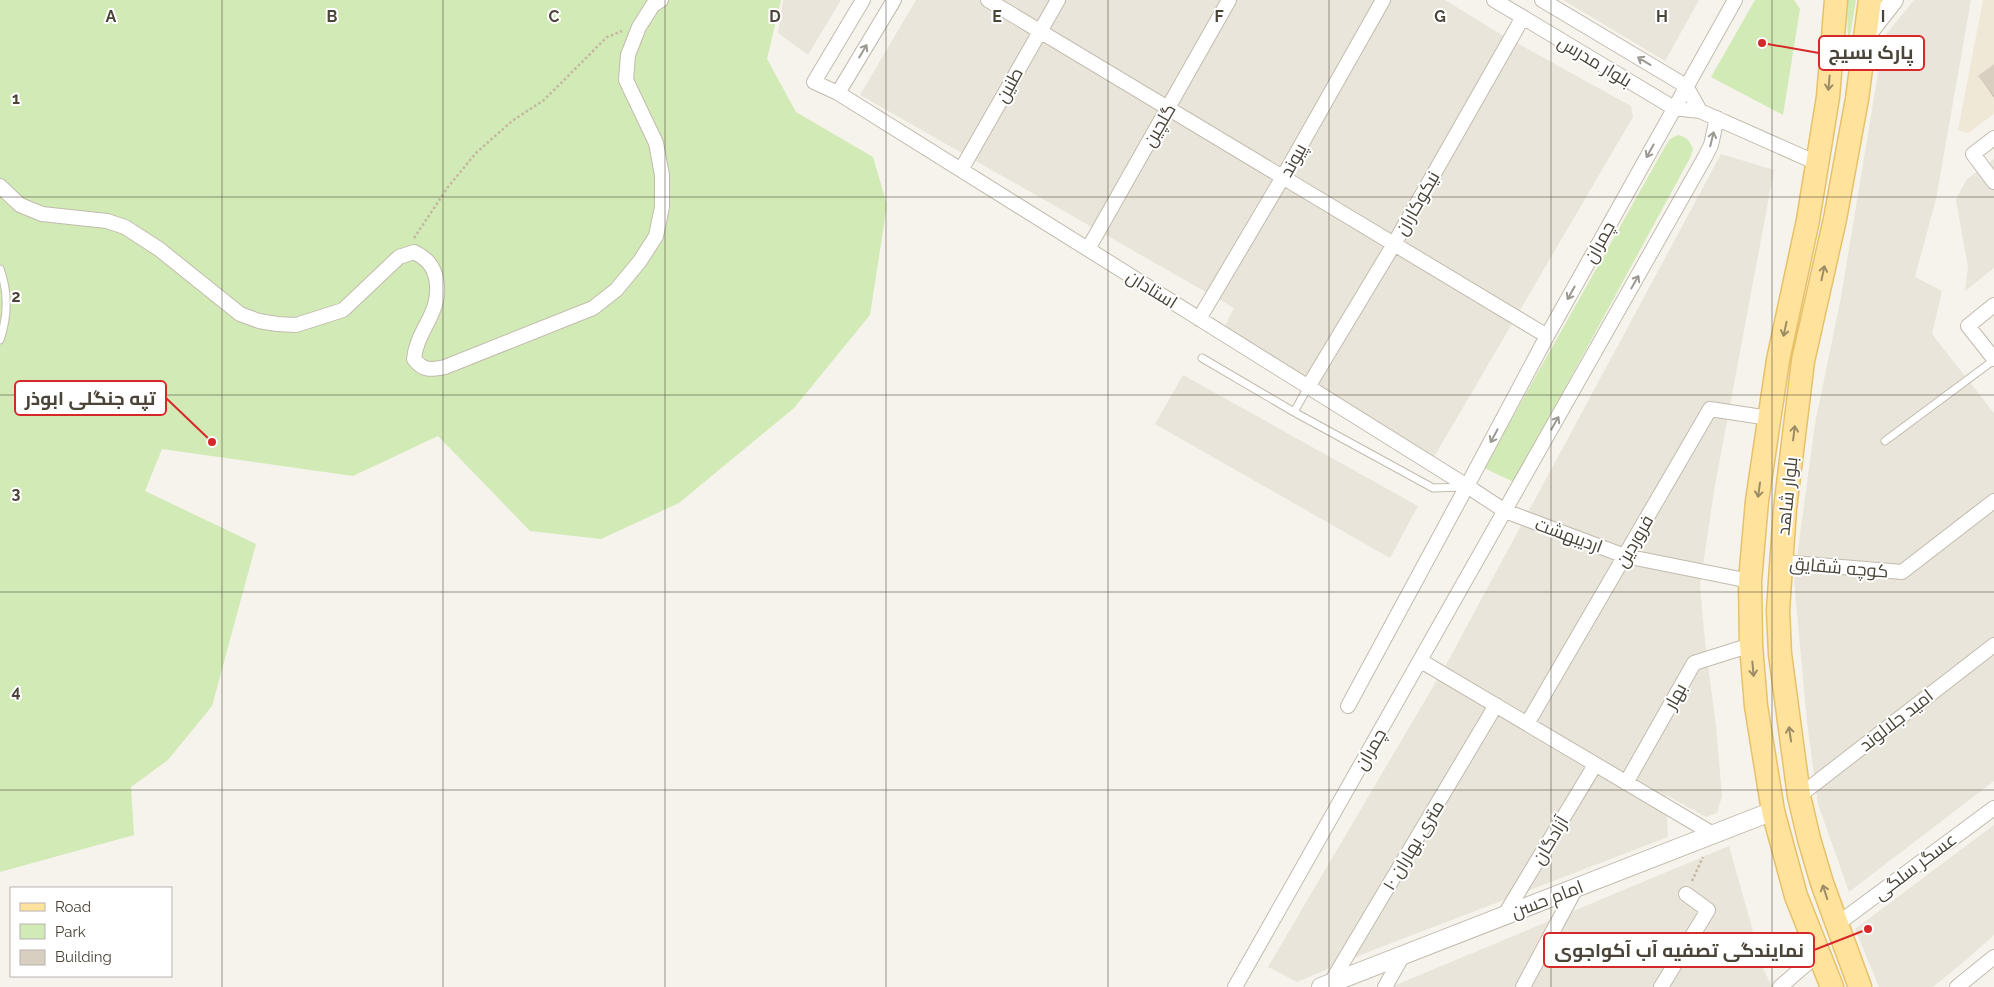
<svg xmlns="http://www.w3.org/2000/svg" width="1994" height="987" font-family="Raleway,Cairo,sans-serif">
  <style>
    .residential { fill: #eae5da }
    .education { fill: #efe8d6 }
    .green { fill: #d2eab5 }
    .shadow { fill: #0003 }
    .building { fill: #d8cfc1 }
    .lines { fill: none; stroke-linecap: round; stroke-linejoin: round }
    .service-casing { stroke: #c2bbae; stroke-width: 9 }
    .minor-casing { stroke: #c2bbae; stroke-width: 16 }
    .tertiary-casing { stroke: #c2bbae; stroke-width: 20 }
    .primary-casing { stroke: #e6c16a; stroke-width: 25 }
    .path { stroke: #c4b79f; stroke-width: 2.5; stroke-dasharray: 2.5 2.5; stroke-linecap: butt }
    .service { stroke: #fff; stroke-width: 7 }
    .minor { stroke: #fff; stroke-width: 14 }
    .tertiary { stroke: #fff; stroke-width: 18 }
    .primary { stroke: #ffe39c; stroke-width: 22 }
    .oneway { stroke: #9c9892 }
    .oneway2 { stroke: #9c8c66 }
    .grid { fill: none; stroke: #4b4439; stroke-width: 1; stroke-opacity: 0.55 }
    .labels { text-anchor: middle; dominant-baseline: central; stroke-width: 4; stroke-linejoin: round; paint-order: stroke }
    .street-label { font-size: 18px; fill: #4b4439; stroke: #fff }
    .grid-label { font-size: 16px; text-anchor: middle; font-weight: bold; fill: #4b4439; stroke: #fff; stroke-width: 4; stroke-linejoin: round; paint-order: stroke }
    .leader { fill: none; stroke: #d62828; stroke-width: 2 }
    .callout-dot { fill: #d62828; stroke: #fff; stroke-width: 2 }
    .callout { fill: #fff; stroke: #d62828; stroke-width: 2 }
    .callout-label { font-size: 19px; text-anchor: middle; font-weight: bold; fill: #4b4439 }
  </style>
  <rect width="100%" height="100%" fill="#f6f3ec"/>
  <path class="residential" d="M783,0H841L808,55L778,33Z
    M916,0H1445L1497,32L1631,106L1633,117L1434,457L1421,456L1219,337L1234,308L860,95Z
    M1563,0H1699L1665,61Z
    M1914,0H1971L1936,199L1915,277L1942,291L1932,334L1994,413V781L1849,892L1818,804L1807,722L1794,579L1815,424L1841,297L1884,37Z
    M1721,154L1774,170L1715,485L1700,585L1705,642L1716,726L1722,796L1717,813L1706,817L1666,795L1668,837L1363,954L1297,982L1268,967L1447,663Z
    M1994,159V268L1965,291L1968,267L1956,200L1966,180Z
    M1183,375L1418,506L1390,558L1155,424Z
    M1994,825V935L1966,960L1933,987H1879L1855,929Z
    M1729,846L1764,970L1772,987H1391Z"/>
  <path class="education" d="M1983,0H1994V114L1968,133L1958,130Z"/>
  <path class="green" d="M0,0H781L767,59L796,112L873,157L887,205L870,315L794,408L679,503L601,539L530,531L438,436L353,476L162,449L145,491L256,544L212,706L168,760L131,787L134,835L0,872Z
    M1755,0H1794L1800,9L1783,115L1711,77Z
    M1847,0H1856L1848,48Z
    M1678,135C1687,137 1690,141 1693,149L1690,158L1514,482L1484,468L1666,145L1670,139Z"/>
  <path class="shadow" d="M1994,65V98L1980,77Z"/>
  <path class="building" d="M1994,64V96L1978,76Z"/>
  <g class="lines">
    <g class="service-casing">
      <path id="service" d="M0,269C9,293 8,316 0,340
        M1202,358L1294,412L1433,488L1463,487
        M1294,412L1308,387
        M1885,441L1994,360"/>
    </g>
    <g class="minor-casing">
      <path id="minor" d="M863,0L814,82L838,93L1467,486L1348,706
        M988,0L1547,336
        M1494,0L1674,108L1700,111L1817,163
        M1542,0L1686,86L1700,111
        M1735,0L1547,336L1467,486L1505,511L1625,556L1750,581
        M838,93L894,0
        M1994,138L1973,154L1994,182
        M961,170L1058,0
        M0,186L20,205L42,214L107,221L125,227L159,249L240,314L259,321L277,324L296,325L343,310L399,257L414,252C426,258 433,265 436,278C443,313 417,328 414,359C423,371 431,370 445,367L593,308L616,290L640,261L656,236L662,207V175L656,143L626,80L628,55L639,27L653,5L661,0
        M1088,249L1229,0
        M1994,305L1968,326L1994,359
        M1199,319L1283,177L1383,0
        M1308,387L1394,244L1523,17
        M1781,562L1902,572L1994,501
        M1421,661L1713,834
        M1527,724L1710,409L1769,418
        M1626,783L1694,663L1751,645
        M1799,796L1994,645
        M1504,916L1595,765
        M1836,925L1994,808
        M1330,984L1496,705
        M1235,987L1705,157L1711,145L1717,118
        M1385,987L1403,955
        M1523,987L1576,888
        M1661,987L1708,910L1686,894
        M1780,987L1818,954
        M1957,987L1994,957"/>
    </g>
    <g class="tertiary-casing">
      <path id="tertiary" d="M1865,37L1894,0
        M1321,987L1773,811"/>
    </g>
    <g class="primary-casing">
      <path id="primary" d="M1832,987L1796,896L1773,811L1756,706L1751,645L1750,581L1757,501L1778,360L1808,220L1828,97L1836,0
        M1860,987L1822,883L1809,839L1799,796L1780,654L1778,610L1785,509L1803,361L1835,219L1857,99L1870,0"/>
    </g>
    <path class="path" d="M414,238L448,187L476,153L512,121L544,100L607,37L622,31
      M1692,881L1703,857"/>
    <use href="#service" class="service"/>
    <use href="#minor" class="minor"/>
    <use href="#tertiary" class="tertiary"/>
    <use href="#primary" class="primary"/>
  </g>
  <defs><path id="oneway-shaft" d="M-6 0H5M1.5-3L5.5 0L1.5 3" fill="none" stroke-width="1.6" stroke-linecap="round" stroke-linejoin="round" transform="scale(1.25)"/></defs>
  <g class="oneway">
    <use href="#oneway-shaft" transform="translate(863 51) rotate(-59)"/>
    <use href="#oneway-shaft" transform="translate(1644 61) rotate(-149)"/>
    <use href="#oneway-shaft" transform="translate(1712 139) rotate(-76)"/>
    <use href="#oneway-shaft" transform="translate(1650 151) rotate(119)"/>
    <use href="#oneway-shaft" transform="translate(1635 282) rotate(-60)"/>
    <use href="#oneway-shaft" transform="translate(1571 293) rotate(119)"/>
    <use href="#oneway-shaft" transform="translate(1555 423) rotate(-60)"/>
    <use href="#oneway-shaft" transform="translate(1494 436) rotate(118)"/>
  </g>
  <g class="oneway2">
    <use href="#oneway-shaft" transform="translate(1829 83) rotate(95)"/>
    <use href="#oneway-shaft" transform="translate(1823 273) rotate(-78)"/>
    <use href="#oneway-shaft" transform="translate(1785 329) rotate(102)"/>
    <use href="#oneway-shaft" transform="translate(1794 433) rotate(-83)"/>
    <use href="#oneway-shaft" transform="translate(1759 490) rotate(98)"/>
    <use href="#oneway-shaft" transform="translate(1753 669) rotate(85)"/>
    <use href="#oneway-shaft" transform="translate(1790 734) rotate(-98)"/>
    <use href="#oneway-shaft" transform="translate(1825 892) rotate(-108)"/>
  </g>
  <path class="grid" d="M222,0V987M443,0V987M665,0V987M886,0V987M1108,0V987M1329,0V987M1551,0V987M1772,0V987M0,197H1994M0,395H1994M0,592H1994M0,790H1994"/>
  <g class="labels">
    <g class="street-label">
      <text transform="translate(1595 61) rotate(31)">بلوار مدرس</text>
      <text transform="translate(1009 85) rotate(-61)">طنین</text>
      <text transform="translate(1159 125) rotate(-60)">گلچین</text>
      <text transform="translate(1293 160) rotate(-61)">پیوند</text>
      <text transform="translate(1417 203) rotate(-60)">نیکوکاران</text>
      <text transform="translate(1599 242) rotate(-61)">چمران</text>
      <text transform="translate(1152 289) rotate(32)">استادان</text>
      <text transform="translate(1787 496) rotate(-84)">بلوار شاهد</text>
      <text transform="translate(1569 535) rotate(20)">اردیبهشت</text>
      <text transform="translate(1634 541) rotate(-60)">فروردین</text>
      <text transform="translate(1839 567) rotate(5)">کوچه شقایق</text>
      <text transform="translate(1675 696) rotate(-61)">بهار</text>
      <text transform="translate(1896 720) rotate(-38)">امید جلالوند</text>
      <text transform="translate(1370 749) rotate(-60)">چمران</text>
      <text transform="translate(1550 840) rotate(-59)">آزادگان</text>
      <text transform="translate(1413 845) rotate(-59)">۱۰ متری بهاران</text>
      <text transform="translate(1915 866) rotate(-37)">عسگر سلگی</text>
      <text transform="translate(1547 899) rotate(-21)">امام حسن</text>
    </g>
  </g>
  <g class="grid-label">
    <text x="111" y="22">A</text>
    <text x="332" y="22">B</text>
    <text x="554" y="22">C</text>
    <text x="775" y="22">D</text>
    <text x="997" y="22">E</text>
    <text x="1219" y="22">F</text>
    <text x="1440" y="22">G</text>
    <text x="1662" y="22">H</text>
    <text x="1883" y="22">I</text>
    <text x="16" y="104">1</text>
    <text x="16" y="302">2</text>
    <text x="16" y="499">3</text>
    <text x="16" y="697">4</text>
  </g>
  <path class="leader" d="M1762 43L1819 53M212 442L166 398M1868 929L1814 950"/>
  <g class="callout-dot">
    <circle cx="1762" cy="43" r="5"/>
    <circle cx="212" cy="442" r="5"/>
    <circle cx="1868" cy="929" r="5"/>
  </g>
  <g class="callout">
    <rect x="1819" y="36" width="105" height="34" rx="5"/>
    <rect x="15" y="381" width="151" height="34" rx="5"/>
    <rect x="1544" y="933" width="270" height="34" rx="5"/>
  </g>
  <g class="callout-label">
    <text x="1871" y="59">پارک بسیج</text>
    <text x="90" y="405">تپه جنگلی ابوذر</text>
    <text x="1679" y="957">نمایندگی تصفیه آب آکواجوی</text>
  </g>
  <rect x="10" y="887" width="162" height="90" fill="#ffffff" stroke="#b7b4b0"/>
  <rect x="20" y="903" width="25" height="8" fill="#ffe39c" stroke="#b7b4b0"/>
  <text x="55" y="912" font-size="15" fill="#4b4439">Road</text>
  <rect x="20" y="924" width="25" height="15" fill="#d2eab5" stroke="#b7b4b0"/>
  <text x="55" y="937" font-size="15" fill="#4b4439">Park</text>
  <rect x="20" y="950" width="25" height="15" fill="#d8cfc1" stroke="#b7b4b0"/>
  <text x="55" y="962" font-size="15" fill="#4b4439">Building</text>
</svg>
